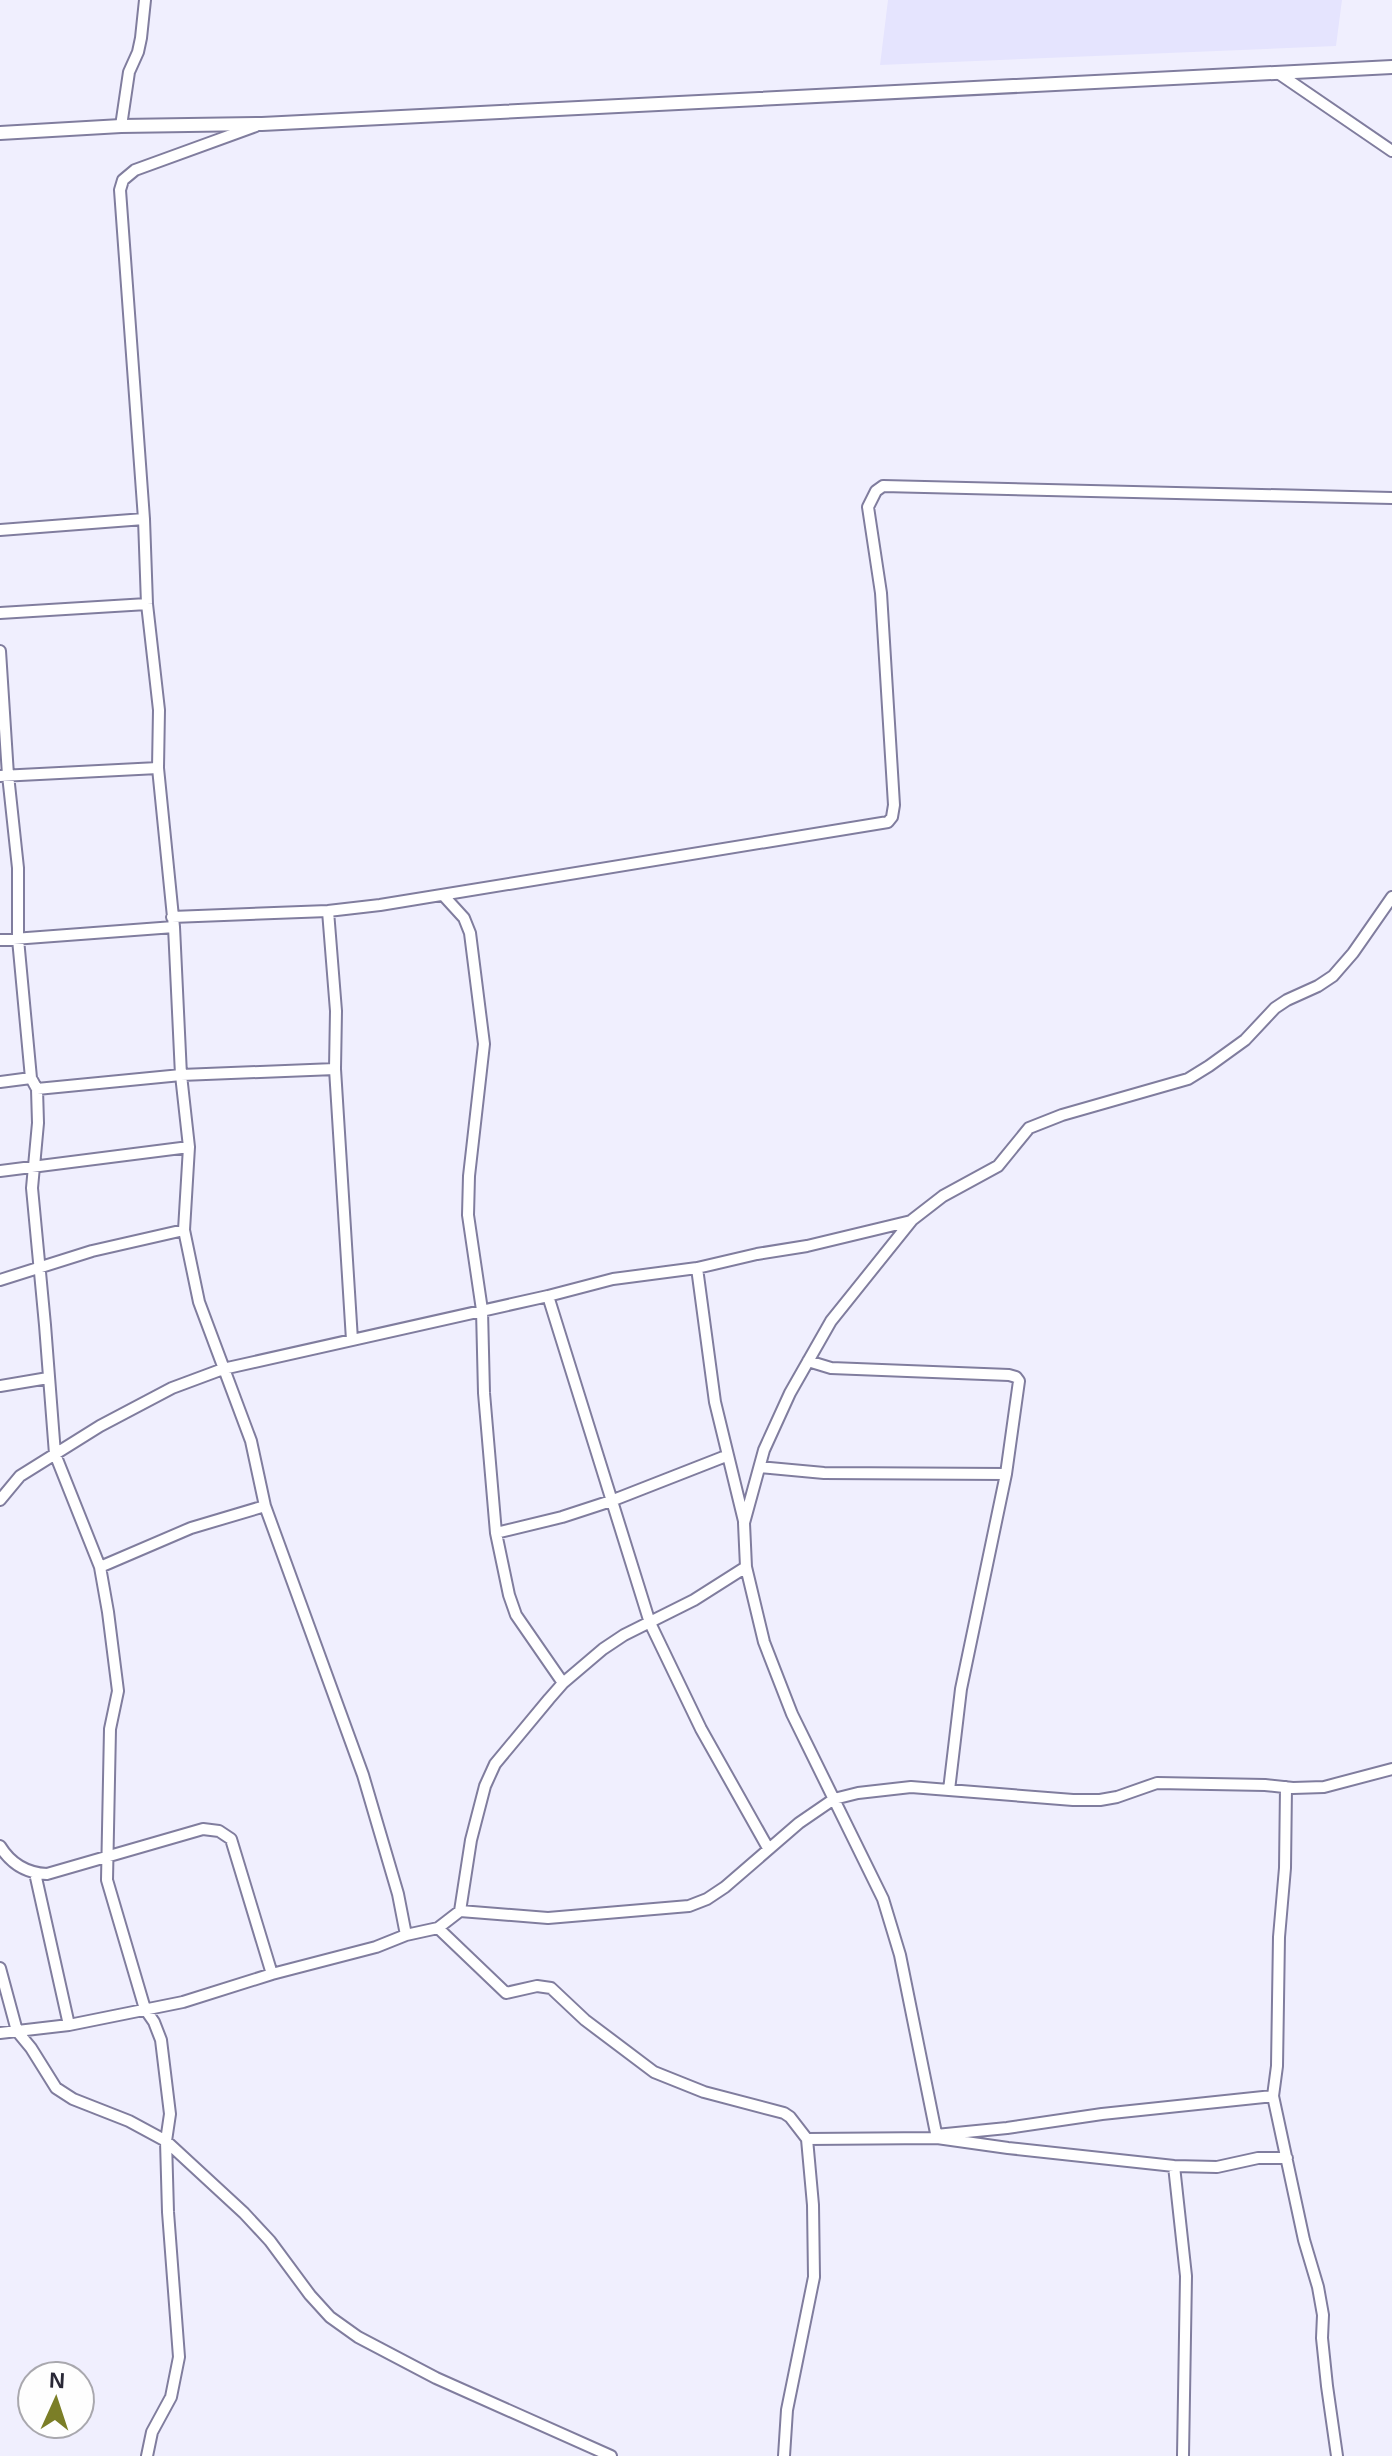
<svg xmlns="http://www.w3.org/2000/svg" width="1392" height="2456" font-family="Helvetica,sans-serif">
  <style>
    .built { fill: #e5e4fe }
    .lines { fill: none; stroke-linecap: round; stroke-linejoin: round }
    .minor-casing { stroke: #807d9e; stroke-width: 14 }
    .major-casing { stroke: #807d9e; stroke-width: 16 }
    .minor { stroke: #fff; stroke-width: 10 }
    .major { stroke: #fff; stroke-width: 12 }
  </style>
  <rect width="100%" height="100%" fill="#f0effe"/>
  <path class="built" d="M888,0H1342L1336,46L880,65Z"/>
  <g class="lines">
    <g class="minor-casing">
      <path id="minor" d="M1278,73L1392,151
        M121,126L129,72L138,52L141,38L145,0
        M256,126L135,170L123,180L120,190L144,519L147,604L159,710L158,768L174,927L181,1075L189,1147L184,1230L199,1302L251,1441L265,1506L363,1775L398,1894L406,1935
        M0,530L144,519
        M0,613L147,604
        M0,651L8,775L18,868V939L31,1078L37,1089L38,1123L32,1188L45,1325L55,1454L100,1567L108,1612L118,1691L110,1729L107,1880L145,2009L154,2022L161,2040L170,2114L166,2141L168,2212L179,2357L171,2397L152,2432L147,2456
        M0,776L158,768
        M443,895L464,918L470,933L484,1044L469,1176L468,1215L482,1310L484,1393L496,1533L509,1595L516,1615L563,1683
        M328,911L336,1011L335,1069L352,1340
        M172,917L328,911L380,905L888,822L892,817L894,805L881,593L868,507L876,491L883,486L1392,498
        M0,940L174,927
        M0,1082L31,1078
        M37,1089L181,1075L335,1069
        M0,1171L189,1147
        M697,1268L715,1402L744,1521
        M0,1280L92,1251L184,1230
        M548,1296L650,1623L701,1729L768,1848
        M808,1361L831,1368L1009,1375L1016,1377L1019,1381L1006,1474L961,1689L949,1790
        M0,1386L48,1378
        M760,1467L824,1473L1006,1474
        M0,1500L20,1476L100,1426L172,1388L223,1369L548,1296L613,1279L697,1268L757,1254L807,1246L911,1221
        M496,1533L562,1517L611,1501L726,1456
        M100,1567L191,1528L265,1506
        M0,1846C11,1864 26,1873 47,1874L203,1829L219,1831L231,1839L272,1974
        M35,1873L69,2025
        M460,1911L471,1840L485,1786L495,1764L549,1699L563,1683L603,1649L624,1635L694,1600L746,1567
        M438,1928L506,1993L537,1986L551,1988L585,2020L654,2072L704,2092L784,2113L790,2117L807,2139L813,2205L814,2277L787,2410L784,2456
        M0,1968L17,2031L31,2048L56,2088L73,2099L129,2121L166,2141L244,2213L270,2241L310,2295L330,2317L358,2337L436,2378L611,2456
        M0,2033L69,2025L183,2002L272,1974L376,1947L406,1935L438,1928L460,1911L548,1918L689,1906L707,1899L725,1887L799,1823L834,1799L858,1793L911,1787L1073,1800H1100L1117,1797L1157,1783L1265,1785L1293,1788L1324,1787L1392,1769
        M1273,2096L1304,2240L1318,2287L1323,2315L1322,2338L1327,2386L1337,2456
        M936,2135L1007,2128L1102,2114L1273,2096L1277,2066L1279,1937L1285,1868L1286,1787
        M937,2138L900,1955L883,1899L792,1714L764,1642L746,1567L744,1523L764,1450L790,1393L831,1321L912,1220L943,1196L998,1166L1029,1128L1062,1115L1188,1079L1209,1066L1245,1040L1275,1008L1287,1000L1318,986L1333,976L1353,953L1392,897
        M807,2139L937,2138L1008,2148L1174,2166L1217,2167L1258,2158H1287
        M1174,2166L1186,2276L1183,2456"/>
    </g>
    <g class="major-casing">
      <path id="major" d="M0,133L121,126L262,124L1392,67"/>
    </g>
    <use href="#minor" class="minor"/>
    <use href="#major" class="major"/>
  </g>
  <g transform="translate(56 2400) rotate(3)"><circle r="38" fill="#fefefe" stroke="#a9a8ae" stroke-width="2"/>
  <path d="M0-6L14 30L0 20L-14 30Z" fill="#7b7e27"/>
  <text y="-12" font-size="22" font-weight="bold" text-anchor="middle" fill="#292836">N</text>
  </g>
</svg>
